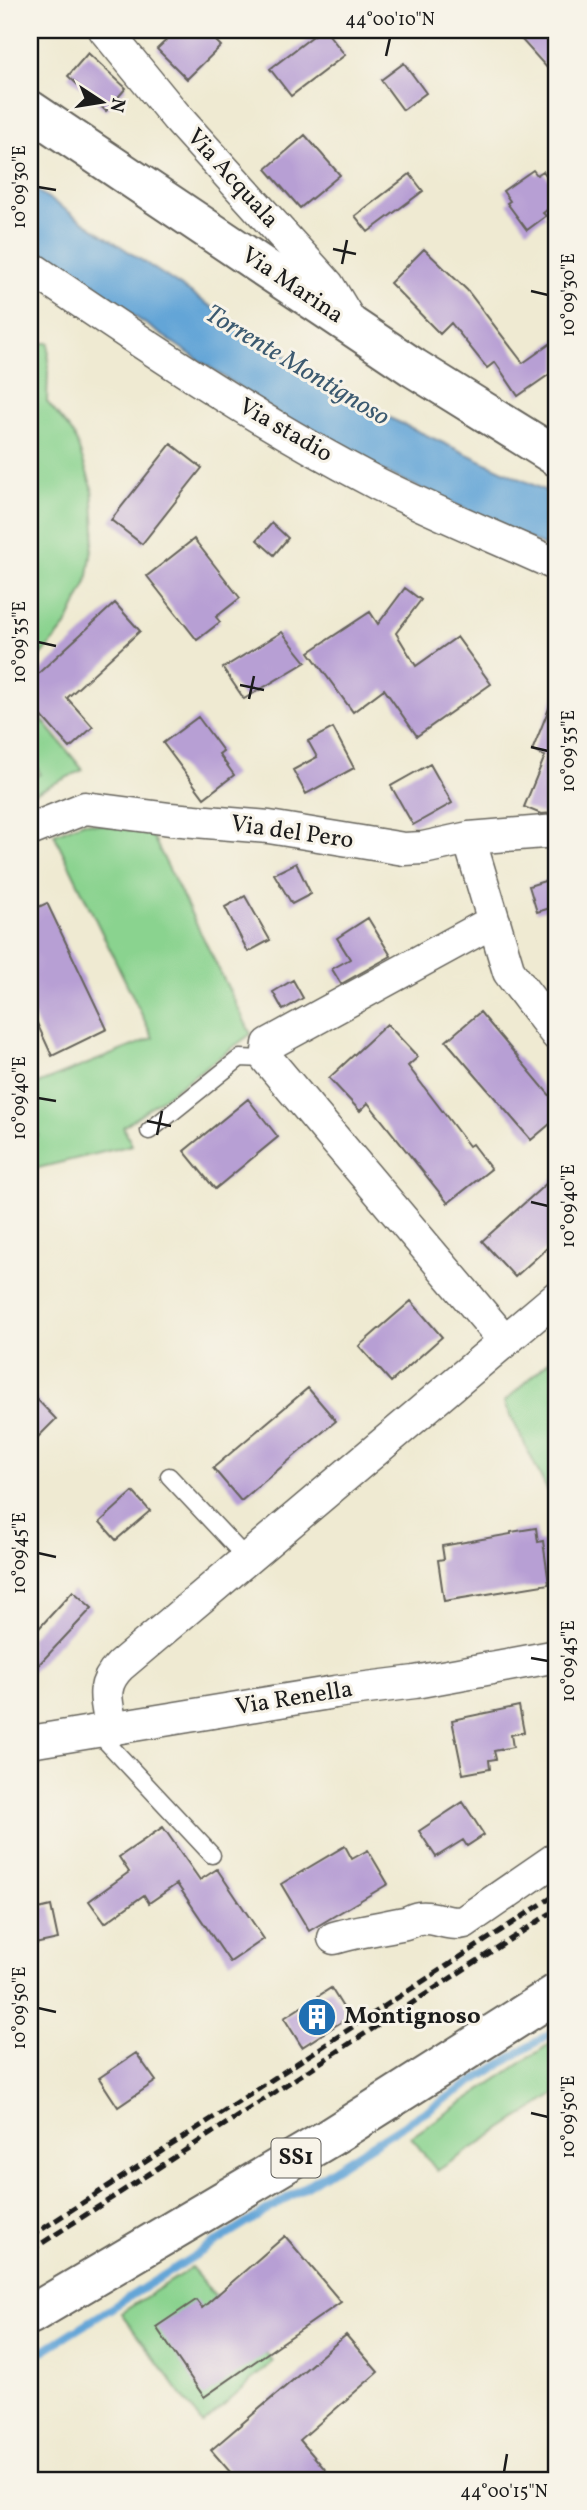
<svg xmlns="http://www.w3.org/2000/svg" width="587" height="2510" font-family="Vollkorn,serif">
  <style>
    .green { fill: #8ad38f; stroke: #537856; stroke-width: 2 }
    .water { fill: #63a5d7; stroke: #40607a; stroke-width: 2 }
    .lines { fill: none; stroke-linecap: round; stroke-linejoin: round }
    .stream { stroke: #63a5d7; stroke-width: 8 }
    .building { fill: #b79fd4 }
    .lane-casing { stroke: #66645c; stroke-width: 19 }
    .street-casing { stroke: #66645c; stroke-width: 35 }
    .secondary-casing { stroke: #66645c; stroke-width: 42 }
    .primary-casing { stroke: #66645c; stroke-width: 42 }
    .lane { stroke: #fff; stroke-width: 16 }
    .street { stroke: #fff; stroke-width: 32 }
    .secondary { stroke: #fff; stroke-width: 38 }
    .primary { stroke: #fff; stroke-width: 38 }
    .rail { stroke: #1c1c1c; stroke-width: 5; stroke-dasharray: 10 5; stroke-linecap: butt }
    .ticks { fill: none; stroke: #1c1c1c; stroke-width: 2.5 }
    .labels { text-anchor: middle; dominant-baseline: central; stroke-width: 6; stroke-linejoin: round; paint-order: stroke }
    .shield { fill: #f7f3e8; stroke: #5e5c59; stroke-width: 2 }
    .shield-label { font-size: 23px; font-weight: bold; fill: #1c1c1c }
    .street-label { font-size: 24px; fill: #1c1c1c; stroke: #f7f3e8 }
    .poi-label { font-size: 24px; font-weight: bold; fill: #1c1c1c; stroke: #f7f3e8; text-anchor: start }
    .water-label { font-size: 26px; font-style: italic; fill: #3c5a70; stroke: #f7f3e8 }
    .neatline { fill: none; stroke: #1c1c1c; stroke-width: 2.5 }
    .ticks-label { font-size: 18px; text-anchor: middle; fill: #1c1c1c }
  </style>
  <rect width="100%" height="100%" fill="#f7f3e8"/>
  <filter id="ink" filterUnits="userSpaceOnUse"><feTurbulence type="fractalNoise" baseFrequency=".0143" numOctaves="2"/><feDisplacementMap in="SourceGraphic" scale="14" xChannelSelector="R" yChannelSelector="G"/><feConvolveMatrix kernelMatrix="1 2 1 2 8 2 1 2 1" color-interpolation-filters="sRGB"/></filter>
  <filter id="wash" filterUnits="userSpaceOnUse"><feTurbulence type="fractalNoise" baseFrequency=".00686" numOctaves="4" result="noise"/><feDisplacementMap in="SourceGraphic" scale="28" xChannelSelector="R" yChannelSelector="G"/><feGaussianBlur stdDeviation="1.57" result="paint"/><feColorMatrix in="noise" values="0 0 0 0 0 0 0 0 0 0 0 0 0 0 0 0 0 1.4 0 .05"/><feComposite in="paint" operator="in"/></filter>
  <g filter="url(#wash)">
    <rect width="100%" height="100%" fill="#efead2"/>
    <path class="green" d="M30,343H49L47,402L74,435L92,487L95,530L87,582L66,626L42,655L30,665Z
      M30,705L83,770L30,795V786L32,785L30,779L40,774L35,762L30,763Z
      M84,822L151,833L251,1034L123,1127L132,1145L30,1170V1138L38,1135L30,1118V1087L153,1038L54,834Z
      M557,1354V1510L504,1402Z
      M557,2039V2093L437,2171L411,2137Z
      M191,2268L273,2362L203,2424L121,2313Z"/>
    <path class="water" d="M30,186L272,347L394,420L557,496V552L351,456L289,421L30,246Z"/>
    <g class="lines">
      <path class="stream" d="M30,2359L557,2029"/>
    </g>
    <g id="blocks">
      <path class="building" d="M177,30H205L221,46L187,79L157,49Z
        M321,30H325L345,55L291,96L270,69Z
        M513,30H557V79Z
        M88,53L126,88L106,111L68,76Z
        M404,63L426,93L403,110L381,80Z
        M305,135L340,175L300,208L266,169Z
        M533,170L537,175L543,171L557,190V202L543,213L546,216L527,230L507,203L510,201L503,191Z
        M410,174L423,191L368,232L355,216Z
        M424,249L467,290L523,363L557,339V369L518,396L495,362L487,368L451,323L440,334L390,283Z
        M171,444L202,468L142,544L111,520Z
        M272,523L288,538L274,555L257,540Z
        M194,539L240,598L216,617L220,622L197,640L147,576Z
        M405,588L421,600L396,633L416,666L457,637L491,684L417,736L384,689L353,712L309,652L370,612L378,624Z
        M115,603L140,631L67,698L93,727L70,748L30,703V681Z
        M282,632L306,662L244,699L223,668Z
        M556,691L557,805L554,813L541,814L524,807L545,756L532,751Z
        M198,717L223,751L219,754L234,775L204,798L163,743Z
        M333,728L354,768L306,794L293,770L317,757L308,741Z
        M430,764L452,803L413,825L391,786Z
        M296,863L311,894L292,904L274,874Z
        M557,877V906L537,912L529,886Z
        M245,896L270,940L248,952L225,907Z
        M47,903L107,1029L52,1056L30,1008V911Z
        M368,918L391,956L341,984L332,969L350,959L337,938Z
        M293,980L303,998L283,1010L273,992Z
        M480,1012L557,1104V1118L531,1140L446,1041Z
        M387,1024L418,1057L408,1066L469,1146L472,1144L491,1169L448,1203L368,1103L360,1111L329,1078Z
        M248,1099L278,1137L215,1189L184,1151Z
        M557,1174V1239L515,1277L482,1241Z
        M411,1301L442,1337L391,1382L359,1346Z
        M308,1388L336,1421L241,1501L213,1468Z
        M30,1392L56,1419L30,1445Z
        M133,1492L150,1511L116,1540L100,1522Z
        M536,1528L538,1542L543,1541L549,1584L444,1601L438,1560L444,1559L442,1546L511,1534V1532Z
        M73,1591L92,1608L30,1674V1638Z
        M519,1706L524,1732L511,1735L513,1747L494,1751L496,1759L489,1760L490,1769L463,1774L452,1720Z
        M463,1802L484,1835L467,1846L463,1840L436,1857L419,1831Z
        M163,1827L200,1880L217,1869L264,1939L230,1962L177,1884L149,1903L144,1895L105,1923L89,1901L129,1872L119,1857Z
        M345,1846L352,1859L368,1850L388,1884L309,1931L281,1884Z
        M51,1906L58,1939L30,1945V1911Z
        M331,1988L349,2017L302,2047L284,2018Z
        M136,2053L156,2081L118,2107L99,2078Z
        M285,2236L341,2302L204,2397L156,2327L196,2300L202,2308Z
        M346,2335L378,2372L300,2440L334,2480H237L211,2450Z"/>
    </g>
  </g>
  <g filter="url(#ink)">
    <use href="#blocks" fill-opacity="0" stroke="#66645c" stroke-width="2"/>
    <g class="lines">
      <g class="lane-casing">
        <path id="lane" d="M149,1131L240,1058L267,1059
          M169,1476L246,1558
          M97,1732L212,1855"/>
      </g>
      <g class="street-casing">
        <path id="street" d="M105,30L178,119L328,285L351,323
          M30,267C143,344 256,421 378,484C436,513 498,538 557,565
          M30,830L85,808L170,819L269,827L404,849L423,848L469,838L557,831
          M469,838L509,972L557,1035
          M494,921L269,1044L267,1059L505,1341
          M112,1730C107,1702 99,1687 120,1666L557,1297
          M30,1742L335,1692L415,1682L557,1656
          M334,1938C357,1931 381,1928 405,1923C410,1922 415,1918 420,1918C436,1916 449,1926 464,1922L557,1858"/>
      </g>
      <g class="secondary-casing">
        <path id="secondary" d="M30,110L414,368L557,457"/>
      </g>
      <g class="primary-casing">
        <path id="primary" d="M30,2315L329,2138L557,1993"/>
      </g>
      <use href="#lane" class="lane"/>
      <use href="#street" class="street"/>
      <use href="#secondary" class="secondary"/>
      <use href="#primary" class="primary"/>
      <path class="rail" d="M30,2237L557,1894
        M30,2251L557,1909"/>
    </g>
  </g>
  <path class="ticks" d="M386,56L390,38M38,187L56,190M333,249L356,254M342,264L347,240M531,291L548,295M38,642L56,646M240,685L264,690M249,699L254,676M531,747L548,751M38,1098L56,1101M147,1121L171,1126M157,1135L162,1111M531,1202L548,1206M38,1553L56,1557M531,1658L548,1661M38,2008L56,2012M531,2113L548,2117M504,2472L507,2454"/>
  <defs>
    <g id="building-disc" transform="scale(2.0125)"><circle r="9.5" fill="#1f6fb2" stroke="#f7f3e8"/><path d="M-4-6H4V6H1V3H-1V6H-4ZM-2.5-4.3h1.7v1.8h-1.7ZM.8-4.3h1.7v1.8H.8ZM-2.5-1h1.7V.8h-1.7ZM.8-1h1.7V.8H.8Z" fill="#fff"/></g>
  </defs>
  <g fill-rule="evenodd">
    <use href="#building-disc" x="317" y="2017"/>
  </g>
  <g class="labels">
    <rect class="shield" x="271.5" y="2138.5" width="49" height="39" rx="5"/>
    <g class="shield-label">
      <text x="296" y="2158">SS1</text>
    </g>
    <g class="street-label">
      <text transform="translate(232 179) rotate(48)">Via Acquala</text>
      <text transform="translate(292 286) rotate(34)">Via Marina</text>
      <text transform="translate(285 431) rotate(30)">Via stadio</text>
      <text transform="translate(292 833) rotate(8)">Via del Pero</text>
      <text transform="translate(294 1699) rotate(-9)">Via Renella</text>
    </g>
    <g class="poi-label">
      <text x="344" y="2017">Montignoso</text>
    </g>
    <g class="water-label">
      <text transform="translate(297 366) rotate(31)">Torrente Montignoso</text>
    </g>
  </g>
  <rect width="587" height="2510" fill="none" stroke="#f7f3e8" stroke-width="77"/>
  <g transform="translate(102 102) rotate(102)" stroke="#f7f3e8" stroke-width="5" paint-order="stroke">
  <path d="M0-5L12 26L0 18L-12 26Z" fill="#1c1c1c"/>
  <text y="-10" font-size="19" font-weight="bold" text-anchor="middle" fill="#1c1c1c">N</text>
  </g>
  <rect x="38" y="38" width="510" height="2434" class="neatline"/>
  <g class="ticks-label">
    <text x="390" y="25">44°00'10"N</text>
    <text transform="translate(19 187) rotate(-90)" y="6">10°09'30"E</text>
    <text transform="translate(568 295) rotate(-90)" y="6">10°09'30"E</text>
    <text transform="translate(19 642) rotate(-90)" y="6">10°09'35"E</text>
    <text transform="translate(568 751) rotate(-90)" y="6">10°09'35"E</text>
    <text transform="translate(19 1098) rotate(-90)" y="6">10°09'40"E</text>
    <text transform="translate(568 1206) rotate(-90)" y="6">10°09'40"E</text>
    <text transform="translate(19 1553) rotate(-90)" y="6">10°09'45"E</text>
    <text transform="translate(568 1661) rotate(-90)" y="6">10°09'45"E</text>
    <text transform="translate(19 2008) rotate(-90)" y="6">10°09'50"E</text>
    <text transform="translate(568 2117) rotate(-90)" y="6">10°09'50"E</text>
    <text x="504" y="2497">44°00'15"N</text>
  </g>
</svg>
